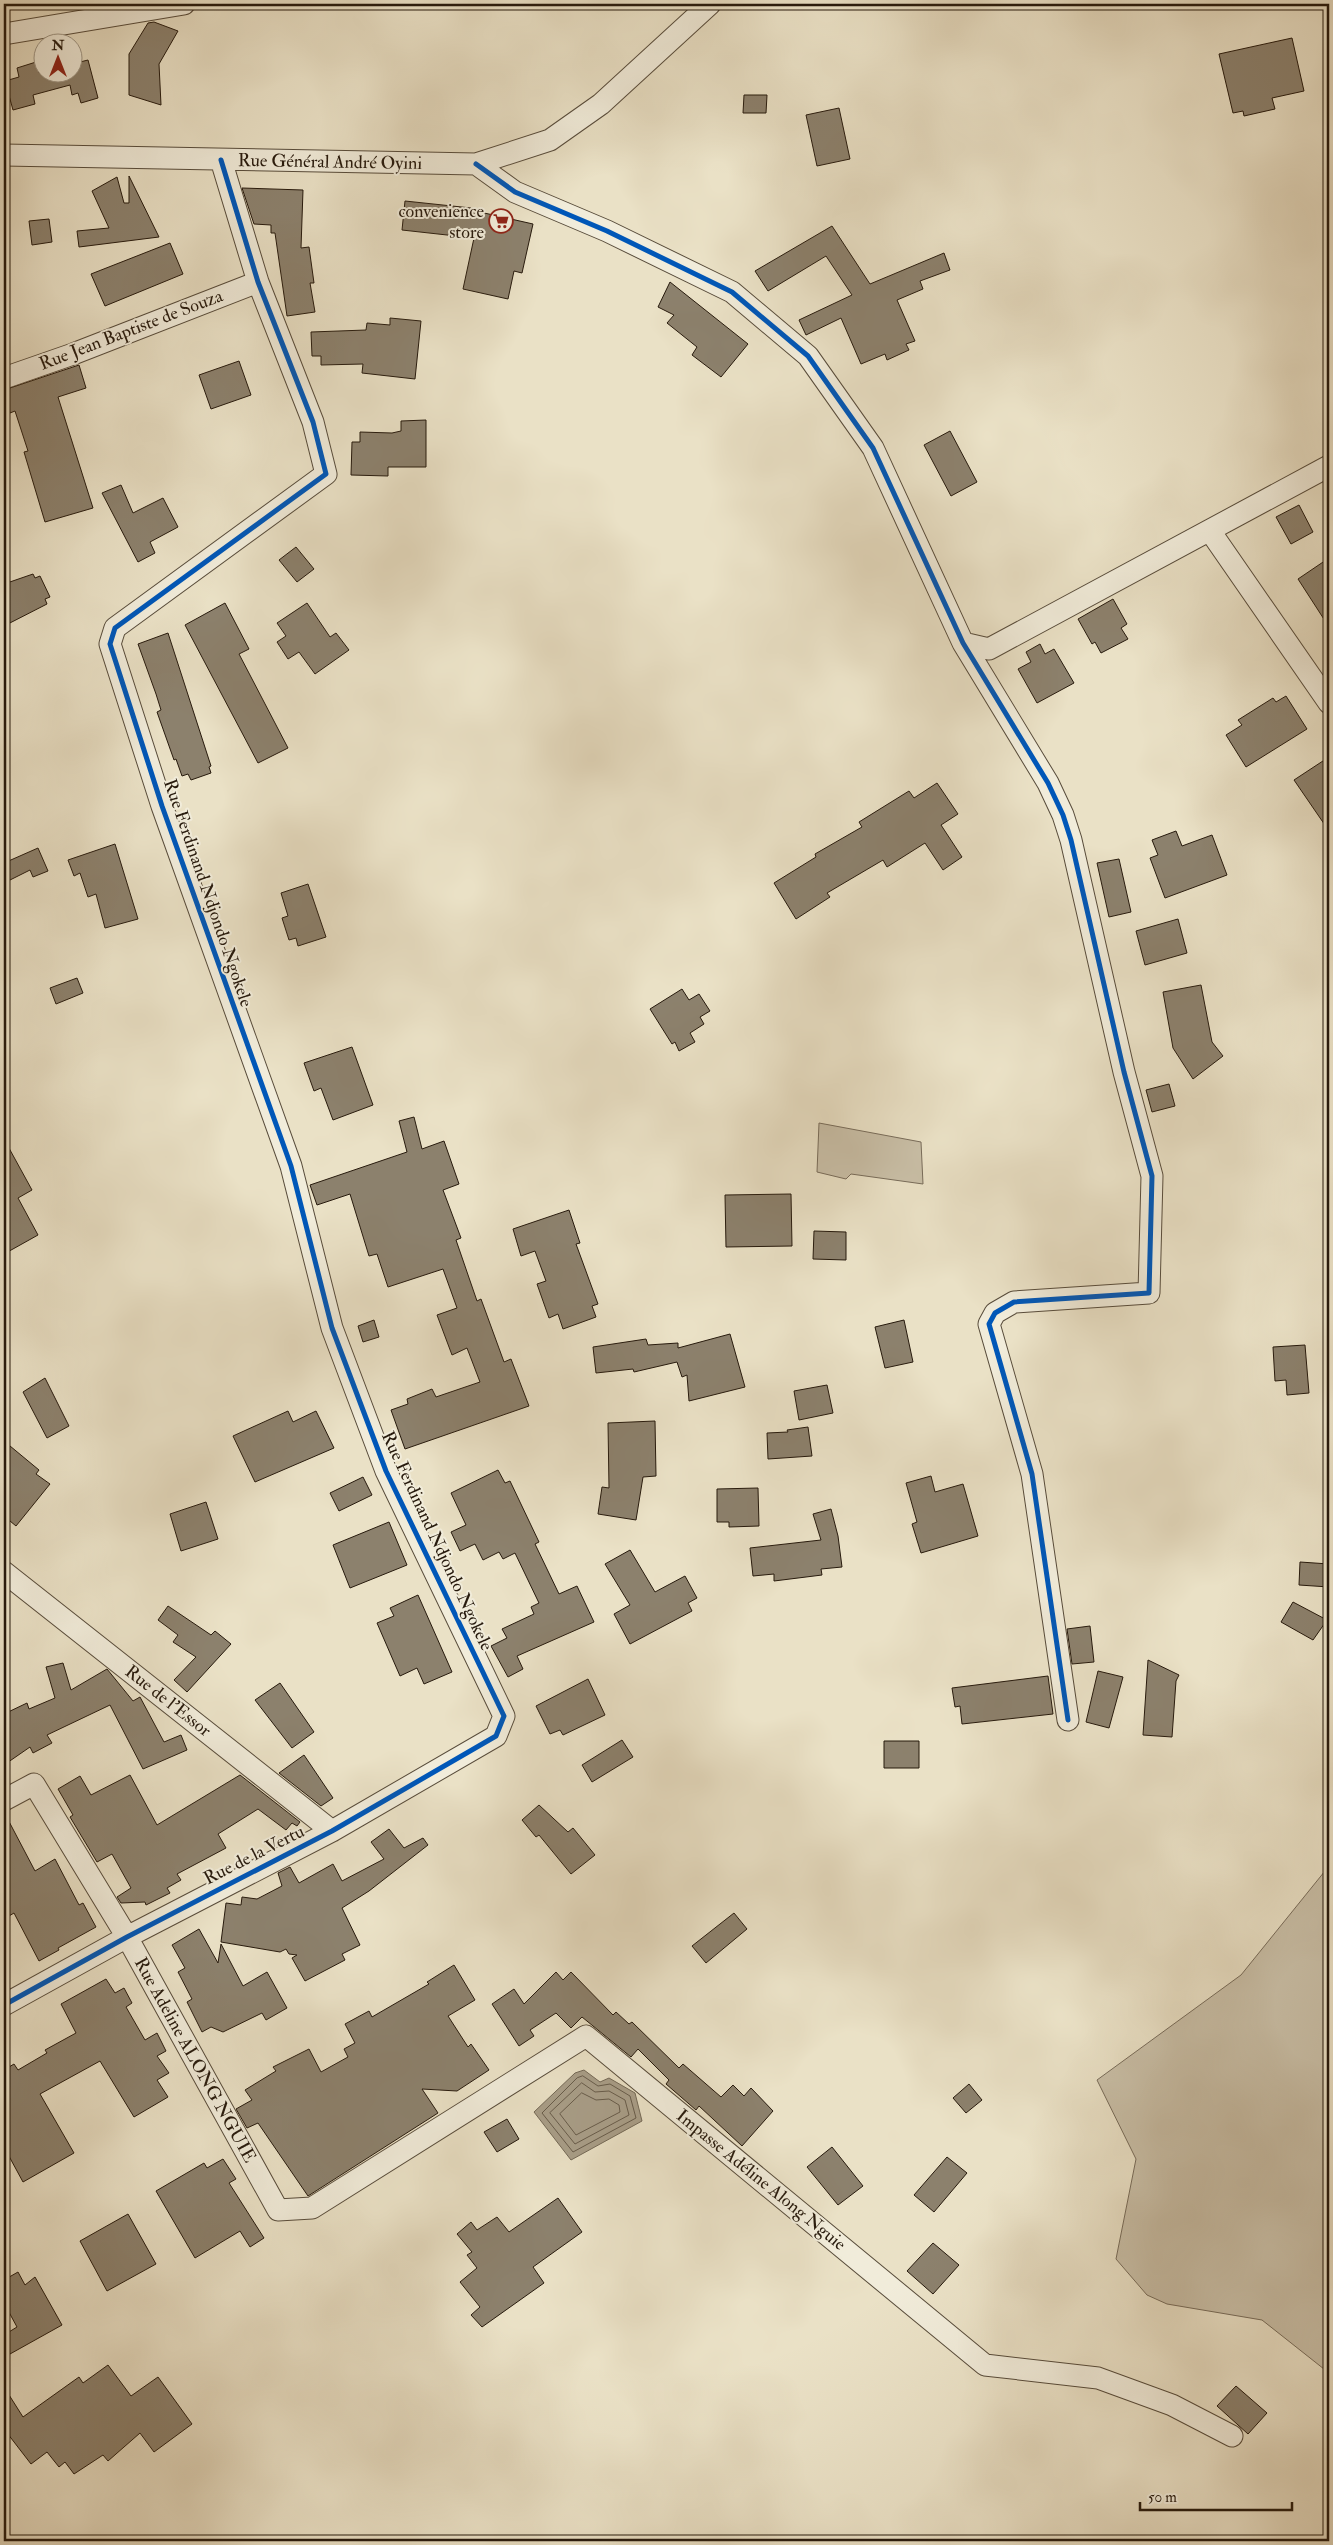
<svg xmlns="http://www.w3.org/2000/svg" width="1333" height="2545" font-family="'IM FELL Double Pica',serif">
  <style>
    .green { fill: #c9bfa7; stroke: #786c5a }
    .water { fill: #a89d87; stroke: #746956 }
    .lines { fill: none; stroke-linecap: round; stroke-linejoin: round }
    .shore { stroke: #685c4a; stroke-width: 1 }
    .building { fill: #8c816d; stroke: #271a0d }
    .minor-casing { stroke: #584c3b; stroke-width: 23 }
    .minor { stroke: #f1ecda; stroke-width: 21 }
    .cycleway-casing { stroke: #f1ecda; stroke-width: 8 }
    .cycleway { stroke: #0057b8; stroke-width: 5 }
    .labels { text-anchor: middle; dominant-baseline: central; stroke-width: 4; stroke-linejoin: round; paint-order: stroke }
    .street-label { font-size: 18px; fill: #271a0d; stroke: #f1ecda }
    .poi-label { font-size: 18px; fill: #271a0d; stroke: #f1ecda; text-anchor: end }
  </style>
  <rect width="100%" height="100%" fill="#eae1c6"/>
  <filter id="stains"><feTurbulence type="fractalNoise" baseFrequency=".004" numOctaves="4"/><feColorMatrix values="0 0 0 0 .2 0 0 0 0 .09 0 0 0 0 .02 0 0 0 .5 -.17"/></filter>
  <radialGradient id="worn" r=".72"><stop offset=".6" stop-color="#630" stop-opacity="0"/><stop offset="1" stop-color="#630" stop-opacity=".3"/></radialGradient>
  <path class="green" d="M819,1123L921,1142L923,1184L851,1174L846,1179L817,1172Z
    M1329,1866V2373L1262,2320L1167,2304L1147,2295L1116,2259L1136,2159L1097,2080L1241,1975Z"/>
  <path class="water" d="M584,2070L600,2082L609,2078L635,2093L642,2121L571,2160L534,2112L575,2073Z"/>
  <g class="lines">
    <path class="shore" d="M583,2076L598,2086L610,2084L630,2096L636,2118L573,2152L542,2113L577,2078Z
      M582,2083L595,2092L609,2091L625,2100L629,2115L575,2144L550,2113Z
      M582,2093L596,2100L609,2099L619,2105L620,2112L576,2135L560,2114Z"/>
  </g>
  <path class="building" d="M154,22L178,31L159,64L161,105L129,95V54L148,23Z
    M1292,38L1304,91L1272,98L1275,109L1244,116L1243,111L1233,113L1219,54Z
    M88,60L98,98L81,103L78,93L72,95L70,85L33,95L35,104L13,110L5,81L19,77L17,68L36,62L39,73L72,72V64Z
    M744,95H767L766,113H743Z
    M839,108L850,159L817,166L806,115Z
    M129,176L159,237L79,247L77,231L109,228L92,191L117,177L124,203H129Z
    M242,188L303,190L301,248L309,247L314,283H310L315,312L287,316L275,233H271V225L254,224Z
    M405,201L471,208V210L533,224L522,273L514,271L508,299L463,289L474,238L402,230Z
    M49,219L52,242L32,245L29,221Z
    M832,226L870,284L944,253L950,270L920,281L923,289L897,300L915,341L906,344L909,350L887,360L885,354L861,364L841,318L806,335L799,320L852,295L826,256L768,291L755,271Z
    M170,243L183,274L105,306L91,274Z
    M670,282L748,344L721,377L692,355L697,347L667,323L674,315L658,307Z
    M390,318L421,321L415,379L362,373L363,364L321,365V356H312L311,332L366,330L367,323L390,325Z
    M239,361L251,395L211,409L199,375Z
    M79,365L86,388L58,397L93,508L45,522L24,452L28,451L15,411L10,413L4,390Z
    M426,420V467H388V476L351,475L352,442H360V432L392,433L401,431V421Z
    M950,431L977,482L951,496L924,445Z
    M121,485L133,513L163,498L178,527L150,542L155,553L138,562L102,493Z
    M1299,505L1313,532L1291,544L1276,517Z
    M296,547L314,569L297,582L279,560Z
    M1329,558V627L1298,579Z
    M33,574L35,578L40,576L50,597L45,599L47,604L4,626V584Z
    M1113,599L1127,624L1121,628L1128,639L1101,653L1095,642L1092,644L1078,619Z
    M225,603L249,649L239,654L288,748L258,763L185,625Z
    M307,603L330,637L336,633L349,650L315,674L299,652L288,659L277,642L286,636L277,623Z
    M168,633L211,766L209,767L211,773L191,780L188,774L182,776L176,759L174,760L157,712L161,710L156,694L138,644Z
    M1040,644L1045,654L1054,649L1074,683L1037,703L1018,669L1031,662L1026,652Z
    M1286,696L1307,729L1246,767L1226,735L1242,725L1238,720L1273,698L1276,702Z
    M1329,757V831L1294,780Z
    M937,783L958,814L941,825L962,857L943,870L925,843L887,867L883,860L827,893L830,897L796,919L774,883L816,857L815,854L862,827L859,822L909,791L914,798Z
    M1176,831L1182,846L1212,835L1227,875L1165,898L1150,858L1158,855L1152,840Z
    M115,844L138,919L105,928L96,894L88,897L80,873L74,876L68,860Z
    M38,848L48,871L33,877L30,870L4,883V863Z
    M1119,859L1131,912L1109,917L1097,863Z
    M308,884L326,937L298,946L296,938L289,940L282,918L288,916L281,893Z
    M1178,919L1187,953L1145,965L1136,931Z
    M77,978L83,993L56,1004L50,988Z
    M1201,985L1212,1042L1223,1056L1193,1079L1173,1048L1163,992Z
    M682,989L689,1000L699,994L710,1011L700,1017L704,1024L690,1033L695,1042L679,1051L675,1042L672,1044L650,1009Z
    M352,1047L373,1105L333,1120L321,1088L314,1091L304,1063Z
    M1169,1084L1175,1106L1152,1112L1146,1090Z
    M414,1117L422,1149L444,1141L459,1184L443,1190L461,1238L456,1240L477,1301L481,1299L504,1362L511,1359L529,1406L405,1449L391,1410L408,1404L407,1399L432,1389L436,1397L480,1382L467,1348L452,1355L437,1315L457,1308L443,1269L388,1287L377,1254L369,1256L350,1194L317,1205L310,1185L407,1152L399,1121Z
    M4,1139L32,1190L18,1198L38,1235L4,1254Z
    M791,1194L792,1246L726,1247L725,1195Z
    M569,1210L580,1243L576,1244L598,1304L592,1306L596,1317L563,1329L558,1314L549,1318L537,1284L546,1281L535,1251L521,1256L513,1229Z
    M814,1231L846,1232V1260L813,1259Z
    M374,1320L379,1337L363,1342L358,1326Z
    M904,1320L913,1362L885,1368L875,1327Z
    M730,1334L745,1387L689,1401L687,1375L682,1377L677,1362L634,1372L633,1369L596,1373L593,1347L646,1339L648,1345L678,1343V1348Z
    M1305,1345L1309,1393L1287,1395L1286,1380L1275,1381L1273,1347Z
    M45,1378L69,1426L47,1438L23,1392Z
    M827,1385L833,1413L799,1420L794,1391Z
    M288,1411L293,1422L316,1411L334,1448L255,1482L233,1436Z
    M655,1421L656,1476L643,1477L636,1520L598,1514L602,1487L609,1488L608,1423Z
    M808,1427L812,1456L768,1459L767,1433L788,1432L787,1430Z
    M4,1441L39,1470L36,1474L50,1484L16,1526L4,1516Z
    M498,1470L505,1483L510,1481L539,1542L535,1544L559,1594L577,1586L594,1622L517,1656L523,1669L508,1677L491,1646L507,1638L502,1629L534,1614L531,1607L539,1603L515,1553L503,1559L499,1552L483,1560L475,1544L460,1551L451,1532L466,1525L451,1493Z
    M931,1476L935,1492L963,1484L978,1536L921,1553L912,1524L917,1522L906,1483Z
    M363,1477L372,1495L339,1511L330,1493Z
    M758,1488L759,1526L729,1527V1522H717V1489Z
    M206,1502L218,1539L181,1551L170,1514Z
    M831,1509L838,1536L842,1567L821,1569L822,1575L774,1581V1574L753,1576L750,1548L821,1540L813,1514Z
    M389,1522L407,1565L350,1588L333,1545Z
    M630,1550L655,1592L685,1576L697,1598L688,1603L692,1611L630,1644L614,1614L630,1605L605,1564Z
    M1300,1562L1329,1564V1587L1299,1585Z
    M418,1595L452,1672L424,1684L417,1668L400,1676L377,1623L394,1616L390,1608Z
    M1293,1602L1327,1620L1313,1640L1281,1622Z
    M168,1606L211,1635L215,1631L231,1644L187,1692L174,1680L196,1657L173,1642L178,1635L158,1620Z
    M1090,1626L1094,1662L1072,1664L1067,1629Z
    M1148,1660L1179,1675L1176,1681L1172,1737L1143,1735Z
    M63,1663L71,1690L107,1669L133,1701L140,1697L164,1742L181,1735L187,1750L143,1769L110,1705L47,1735L52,1743L33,1753L30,1747L4,1765V1714L27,1703L29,1709L55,1698L46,1667Z
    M1098,1671L1123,1677L1109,1728L1086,1722Z
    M1048,1676L1053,1714L962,1724L960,1706L955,1707L952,1688Z
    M588,1679L605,1715L563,1735L560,1730L550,1734L536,1706Z
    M280,1683L314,1732L292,1748L255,1700Z
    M622,1740L633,1757L592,1782L582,1765Z
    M884,1741H919V1768H884Z
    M304,1755L333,1798L321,1806L279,1773Z
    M130,1775L157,1825L240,1775L300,1822L297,1826L292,1823L286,1830L258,1809L218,1834L226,1848L177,1874L181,1880L167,1888L170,1893L146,1905L145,1902L121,1903L117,1897L131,1888L112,1854L97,1862L70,1817L73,1815L58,1789L80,1776L91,1795Z
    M539,1805L568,1832L573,1828L595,1855L571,1874L539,1835L536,1837L522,1820Z
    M4,1812L35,1871L55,1859L79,1905L83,1903L96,1927L58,1948L59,1950L39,1961L14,1913L4,1919Z
    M389,1829L404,1848L423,1838L428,1845L369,1891L342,1908L360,1945L342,1954L345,1960L305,1981L292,1958L297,1955L289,1954L286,1949L280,1952L221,1942L226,1903L241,1905L242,1897L257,1899L282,1886L278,1873L290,1867L299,1883L333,1864L342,1881L384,1859L371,1842Z
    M734,1913L747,1929L706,1963L692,1946Z
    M199,1929L218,1963L221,1944L243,1986L267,1972L287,2008L266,2020L262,2013L223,2032L211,2027L202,2032L187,2002L192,1999L178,1972L185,1968L172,1945Z
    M454,1965L475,2000L448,2016L468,2047L471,2044L489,2070L457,2091L422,2089L438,2113L308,2196L258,2123L247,2128L236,2109L252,2100L245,2090L276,2071L273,2067L309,2049L321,2072L348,2057L344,2049L355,2043L345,2024L369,2011L372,2017L429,1984L427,1982Z
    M556,1972L563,1980L571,1972L613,2015L616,2012L629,2024L632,2022L679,2068L683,2064L721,2097L733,2085L744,2096L751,2088L773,2111L742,2146L699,2106L696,2110L666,2084L669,2080L638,2049L631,2057L582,2017L571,2028L556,2013L530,2030L534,2036L519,2046L492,2004L514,1989L524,2004Z
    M106,1979L115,1993L124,1988L132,2003L126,2007L145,2040L157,2033L166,2051L157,2056L169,2073L157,2080L168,2097L134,2117L100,2061L40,2094L74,2153L23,2182L4,2147V2070L14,2064L18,2070L47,2053L45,2050L76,2033L61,2004Z
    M969,2084L982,2100L966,2113L953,2098Z
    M507,2119L519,2139L497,2152L484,2132Z
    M832,2147L863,2186L838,2205L807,2167Z
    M947,2157L967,2173L934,2212L914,2195Z
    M223,2159L236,2179L229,2183L264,2238L250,2247L240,2231L195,2258L156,2191L204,2163L207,2168Z
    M558,2198L582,2232L533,2267L544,2283L482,2327L471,2315L480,2307L460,2282L477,2268L467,2255L472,2252L457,2234L471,2222L477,2230L497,2217L509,2232Z
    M128,2214L156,2264L107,2291L80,2241Z
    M933,2243L959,2265L933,2294L907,2271Z
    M18,2272L25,2285L35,2277L62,2325L10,2354L4,2342V2335L17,2327L4,2303V2280Z
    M108,2365L131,2396L158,2377L192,2424L154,2452L140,2433L108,2461L103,2455L74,2474L65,2462L59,2467L47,2452L31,2464L4,2429V2387L23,2417L79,2377L83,2383Z
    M1236,2386L1267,2413L1248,2434L1217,2406Z"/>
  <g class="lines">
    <g class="minor-casing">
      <path id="minor" d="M4,34L184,4
        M4,155L476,164L550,140L601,104L710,4
        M476,164L515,192L607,231L732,292L808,356L873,448L963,643L1048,783L1063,815L1071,840L1124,1072L1152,1176L1149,1293L1014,1302L995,1313L989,1324L1032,1474L1068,1720
        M4,378L73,354L258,282
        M1210,531L1329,703
        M963,643L989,649L1329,466
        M4,1572L332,1831
        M4,1800L34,1784L127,1937L278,2210L312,2208L586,2036L985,2365L1098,2378L1172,2405L1232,2436
        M4,2005L127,1937L332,1831L496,1736L504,1716L386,1471L332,1328L291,1166L162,806L110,644L115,628L326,474L313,422L258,282L221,160"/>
    </g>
    <use href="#minor" class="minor"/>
    <g class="cycleway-casing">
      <path id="cycleway" d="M476,164L515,192L607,231L732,292L808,356L873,448L963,643L1048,783L1063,815L1071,840L1124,1072L1152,1176L1149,1293L1014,1302L995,1313L989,1324L1032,1474L1068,1720
        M4,2005L127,1937L332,1831L496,1736L504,1716L386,1471L332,1328L291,1166L162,806L110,644L115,628L326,474L313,422L258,282L221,160"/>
    </g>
    <use href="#cycleway" class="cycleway"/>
  </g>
  <defs>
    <g id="supermarket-ring" transform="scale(1.25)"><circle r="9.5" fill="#f1ecda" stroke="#8f2418" stroke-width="1.5"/><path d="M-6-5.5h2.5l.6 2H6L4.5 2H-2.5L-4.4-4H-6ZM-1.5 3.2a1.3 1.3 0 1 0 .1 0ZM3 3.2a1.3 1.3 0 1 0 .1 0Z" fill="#8f2418"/></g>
  </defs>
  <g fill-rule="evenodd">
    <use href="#supermarket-ring" x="501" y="221"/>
  </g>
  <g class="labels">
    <g class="street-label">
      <text transform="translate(330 162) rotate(1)">Rue Général André Oyini</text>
      <text transform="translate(131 330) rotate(-21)">Rue Jean Baptiste de Souza</text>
      <text transform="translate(208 893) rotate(71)">Rue Ferdinand Ndjondo Ngokele</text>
      <text transform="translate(437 1541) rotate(65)">Rue Ferdinand Ndjondo Ngokele</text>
      <text transform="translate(168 1701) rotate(38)">Rue de l'Essor</text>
      <text transform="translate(254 1855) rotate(-27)">Rue de la Vertu</text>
      <text transform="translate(195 2060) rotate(61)">Rue Adeline ALONG NGUIE</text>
      <text transform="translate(761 2180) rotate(39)">Impasse Adéline Along Nguie</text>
    </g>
    <g class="poi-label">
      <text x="484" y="211">convenience<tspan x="484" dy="21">store</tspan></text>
    </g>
  </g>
  <rect width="1333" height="2545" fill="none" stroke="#eae1c6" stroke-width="20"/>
  <rect x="5" y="5" width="1323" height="2535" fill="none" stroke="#271a0d" stroke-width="2.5"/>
  <rect x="10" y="10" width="1313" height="2525" fill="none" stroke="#271a0d"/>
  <g transform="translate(58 58)"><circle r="24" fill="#f1ecda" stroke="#a09888"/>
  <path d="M0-4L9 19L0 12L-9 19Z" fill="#8f2418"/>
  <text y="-8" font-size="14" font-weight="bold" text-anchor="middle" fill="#271a0d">N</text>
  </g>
  <path d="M1140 2502v8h152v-8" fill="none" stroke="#271a0d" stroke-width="2.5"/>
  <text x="1148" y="2502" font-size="15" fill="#271a0d" stroke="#f1ecda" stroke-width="4" paint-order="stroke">50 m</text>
  <rect width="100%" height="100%" filter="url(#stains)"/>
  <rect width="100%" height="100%" fill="url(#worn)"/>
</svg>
